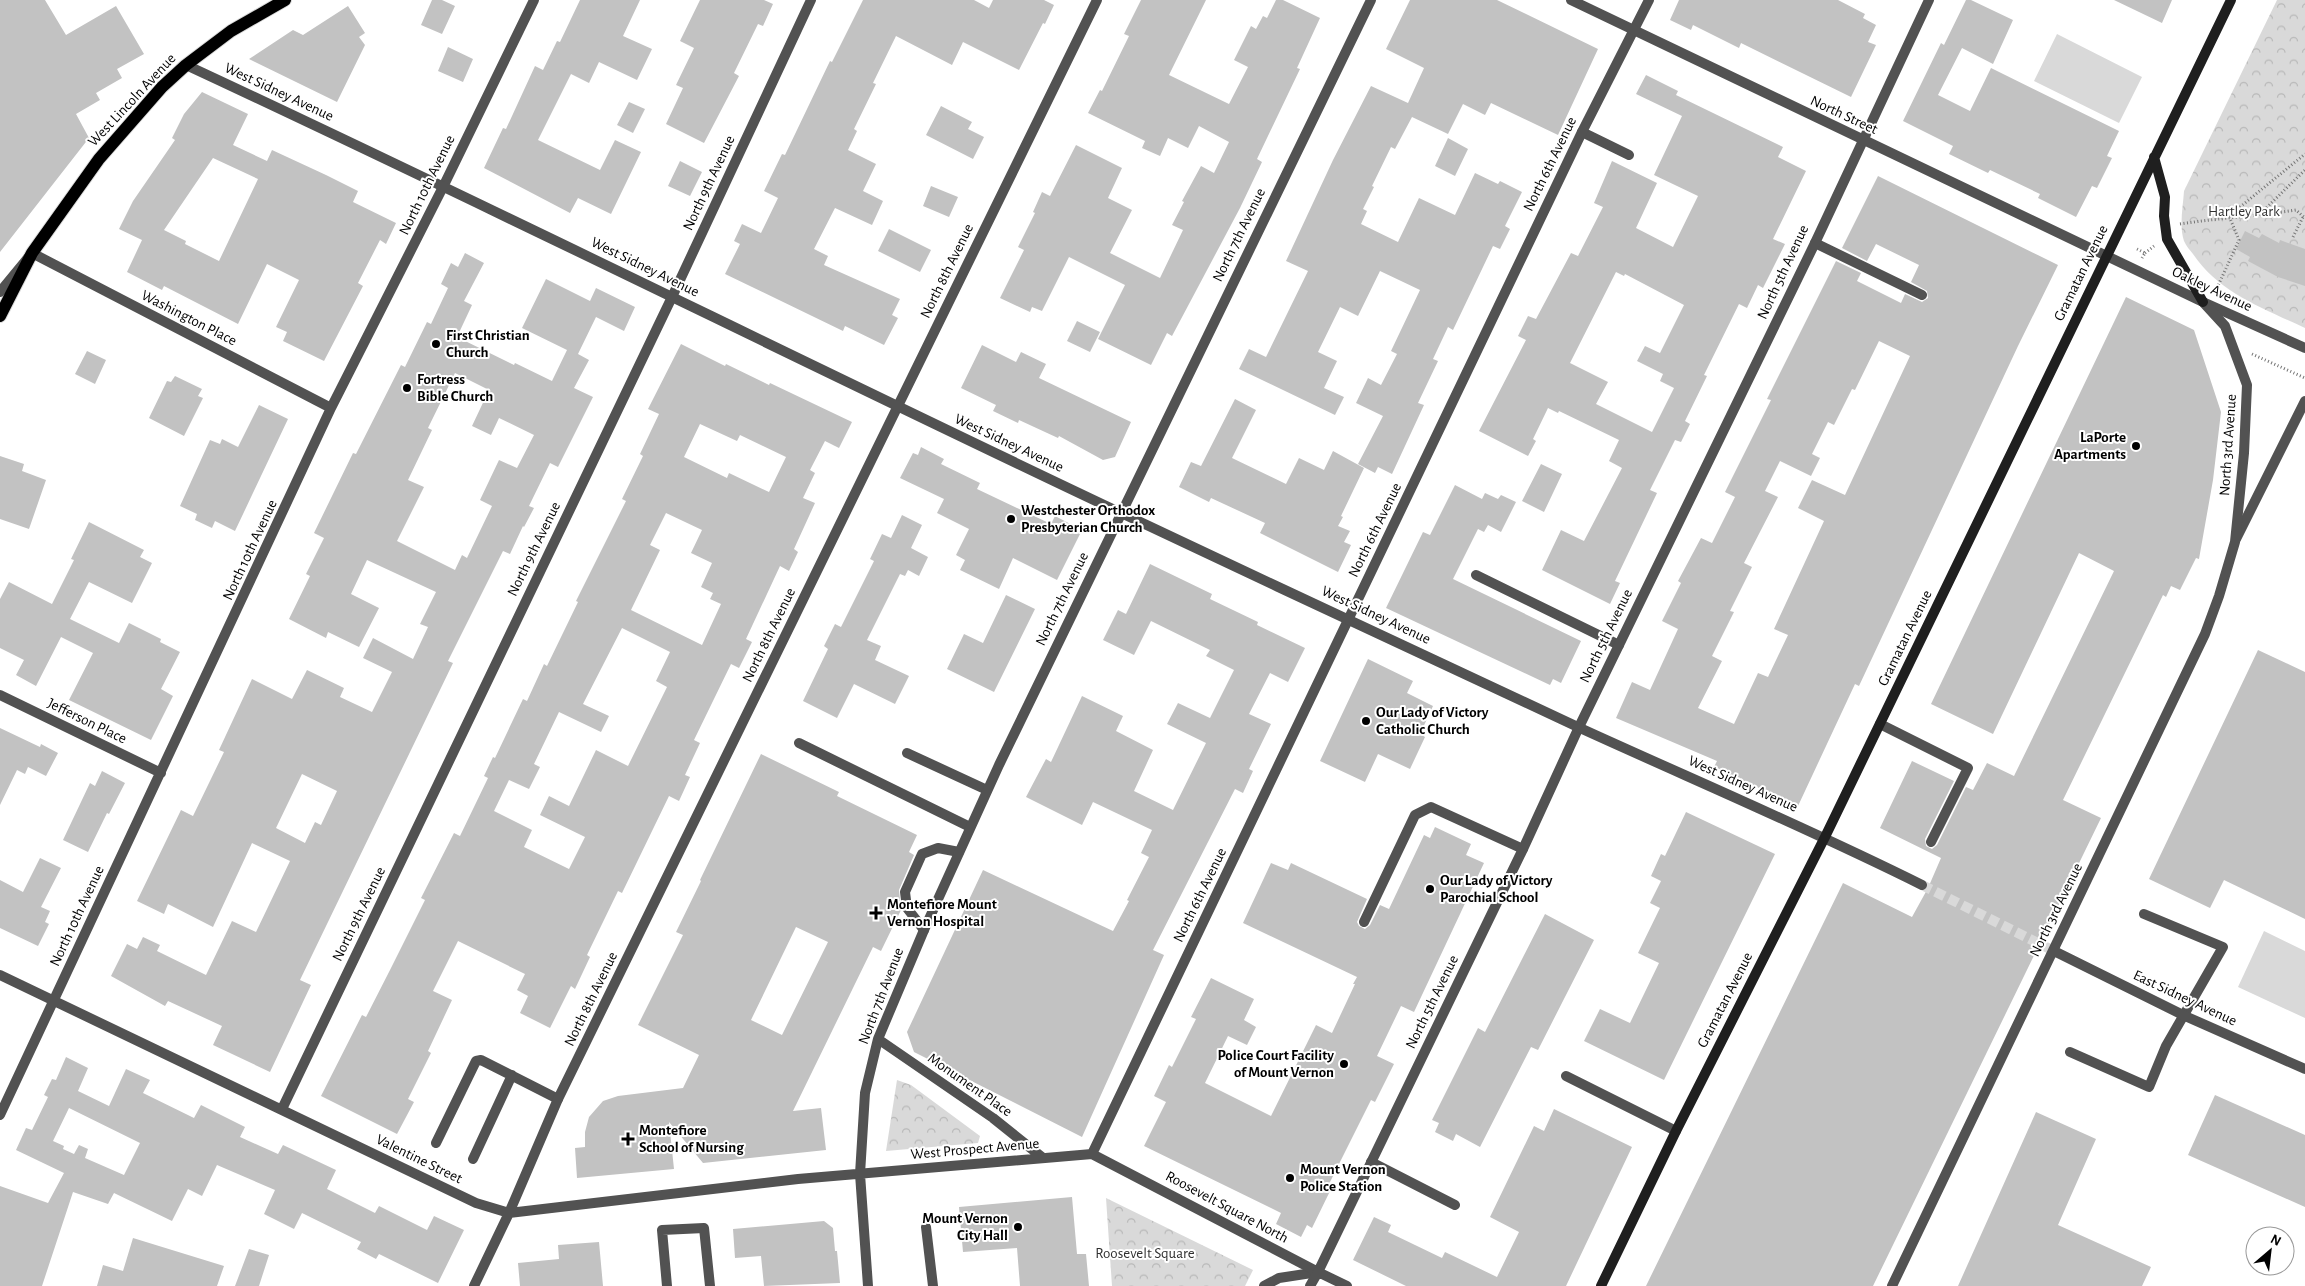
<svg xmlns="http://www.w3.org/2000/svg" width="2305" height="1286" font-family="'Alegreya Sans',sans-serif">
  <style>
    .forest { fill: url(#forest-crowns) }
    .pitch { fill: #d9d9d9 }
    .building { fill: #c2c2c2; fill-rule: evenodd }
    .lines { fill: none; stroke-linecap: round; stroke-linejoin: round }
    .tertiary-tunnel { stroke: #d9d9d9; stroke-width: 10; stroke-dasharray: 10 5; stroke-linecap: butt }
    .primary-casing { stroke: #dbdbdb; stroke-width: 14 }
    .path { stroke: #747474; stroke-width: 3; stroke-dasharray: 1 2.5; stroke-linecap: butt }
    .service { stroke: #525252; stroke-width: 10 }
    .minor { stroke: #525252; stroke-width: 10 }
    .tertiary { stroke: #525252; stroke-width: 10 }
    .secondary { stroke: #1f1f1f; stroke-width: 10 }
    .primary { stroke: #000; stroke-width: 12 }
    .poi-dot { fill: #000; stroke: #fff; stroke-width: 2 }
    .labels { text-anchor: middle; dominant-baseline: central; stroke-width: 4; stroke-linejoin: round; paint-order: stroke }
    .street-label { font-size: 15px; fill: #000; stroke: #fff }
    .park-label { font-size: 15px; fill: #303030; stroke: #fff }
    .poi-label { font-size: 15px; font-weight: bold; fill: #000; stroke: #fff; text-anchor: start }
  </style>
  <defs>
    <pattern id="forest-crowns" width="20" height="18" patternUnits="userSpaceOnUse" patternTransform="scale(1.25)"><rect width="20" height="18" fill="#d9d9d9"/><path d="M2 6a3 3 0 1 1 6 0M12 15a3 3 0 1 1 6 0" fill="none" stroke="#b8b8b8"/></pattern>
  </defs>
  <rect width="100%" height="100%" fill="#fff"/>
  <path class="forest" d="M2277,0H2305V328C2265,309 2219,293 2193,254C2190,250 2186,246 2184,241C2179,226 2183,207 2184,191Z
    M897,1080L911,1085L980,1136L978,1143L886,1151Z
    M1106,1198L1253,1270L1245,1286H1112Z"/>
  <path class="pitch" d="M2057,34L2142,77L2119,123L2034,81Z
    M2264,931L2305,951V1018L2238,987Z"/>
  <path class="building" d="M0,0H45L66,35L116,6L144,54L117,69L122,78L96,93L100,100L76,114L89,138L0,252Z
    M432,0H442L455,6L442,34L421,25Z
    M580,0H640L623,36L652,49L637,80L599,62L589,83L571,74L538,140L600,170L615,140L641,152L611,214L578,198L570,213L484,168L503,128L506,129L535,66L543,70L557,41L560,42Z
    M700,0H764L773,4L763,26L758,24L734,73L739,76L704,143L666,124L683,88L676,85L694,48L680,41Z
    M863,0H974L989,8L993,0H1044L1054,5L1045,24L1043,23L1019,70L963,42L952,65L896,36L873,83L876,84L854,129L857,131L848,150L876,164L863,191L883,201L872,225L835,208L814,249L828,256L824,265L900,299L892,315L898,318L884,345L845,326L843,331L725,274L740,244L734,241L742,224L761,233L778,198L764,191L782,154L785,155L830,61L832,62Z
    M1141,0H1206L1169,75L1229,104L1248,67L1234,60L1251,26L1256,29L1263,16L1267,18L1276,0H1283L1320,18L1297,68L1300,69L1257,159L1262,162L1240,208L1172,336L1167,333L1151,365L1098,339L1125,285L1069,257L1042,311L1032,307L1030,312L1000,298L1024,250L1018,247L1035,213L1033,212L1042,192L1050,196L1076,145L1122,168L1108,198L1132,210L1110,253L1160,278L1183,230L1172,225L1184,202L1182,201L1201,166L1214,173L1229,142L1199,126L1188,148L1168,138L1160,156L1142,148L1145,141L1088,113L1100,90L1102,91L1129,36L1124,34Z
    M1410,0H1497L1598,49L1558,135L1491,103L1485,115L1463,104L1448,134L1412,117L1395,149L1391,147L1372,186L1374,187L1363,209L1367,211L1361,224L1398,242L1419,198L1455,215L1475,173L1498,184L1500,181L1522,192L1505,226L1510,229L1500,249L1493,246L1453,330L1448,327L1433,359L1438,361L1418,403L1424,405L1392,474L1378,467L1375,473L1358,464L1383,416L1356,403L1368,378L1381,385L1397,354L1391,351L1420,290L1380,271L1358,316L1340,307L1318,352L1337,361L1324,388L1344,397L1335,415L1239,369L1249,349L1266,357L1308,271L1286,261L1333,160L1371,86L1408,103L1424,68L1386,49Z
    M1679,0H1838L1865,14L1863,18L1876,25L1868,42L1876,45L1851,97L1741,43L1739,48L1693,25L1691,30L1670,20Z
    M1966,0H1971L2013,20L1993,64L1962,48L1938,95L1970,111L1991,68L2119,131L2107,156L2112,158L2097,188L2092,186L2076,217L2038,198L2040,194L1990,170L1988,173L1949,154L1953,146L1903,121L1941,43L1944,45Z
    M2114,0H2172L2162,23Z
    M348,6L365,33L359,37L365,45L337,102L249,59L293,30L303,35Z
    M448,47L473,59L463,82L438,71Z
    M1646,75L1678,91L1676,95L1783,147L1778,157L1806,171L1773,239L1785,244L1763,288L1758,285L1747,308L1739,304L1704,375L1707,376L1685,421L1690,424L1681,442L1675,440L1650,490L1657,493L1615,581L1620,583L1610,604L1542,570L1561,530L1584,541L1622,468L1609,461L1619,440L1559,411L1558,413L1548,408L1533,439L1536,441L1528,456L1479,431L1526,340L1518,336L1528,316L1536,319L1571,253L1578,256L1603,207L1594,203L1612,161L1657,183L1636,228L1673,247L1698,196L1654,175L1682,116L1636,94ZM1616,272L1624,276L1625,274L1684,305L1660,353L1645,346L1637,361L1663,374L1660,381L1674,388L1652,432L1596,404L1608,382L1570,363Z
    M202,92L248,114L233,145L267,161L272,150L326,175L358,191L353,202L396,223L386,244L380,240L358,283L363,286L324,361L283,341L287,332L276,327L299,280L267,264L238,324L164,286L162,290L127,272L142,240L119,229L133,201L175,140L172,138L184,114ZM213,158L258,179L219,261L185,244L186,241L164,230Z
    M629,102L645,109L633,133L617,125Z
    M941,106L972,122L968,129L984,137L973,159L926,135Z
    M1448,138L1468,149L1455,176L1435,166Z
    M680,161L702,172L690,196L668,186Z
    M1878,176L2058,265L2018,346L1859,686L1855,684L1798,806L1714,767L1717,761L1616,718L1632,682L1650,690L1678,629L1662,621L1681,583L1678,581L1701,538L1712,543L1735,497L1725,492L1771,400L1767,399L1836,261L1861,273L1857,281L1901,303L1905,294L1922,302L1928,298L1927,291L1911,282L1919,265L1876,244L1867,261L1842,248ZM1879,341L1910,356L1845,495L1812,480L1798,508L1824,521L1774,629L1788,635L1768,677L1758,673L1734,724L1698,708L1722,661L1712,656L1734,612L1730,611L1752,567L1744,563L1778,497L1765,491L1780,461L1811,476L1820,458L1812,454L1828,422L1834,425L1852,389L1855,390Z
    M931,186L958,197L949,217L923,206Z
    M889,229L931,250L920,272L878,251Z
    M2245,231L2259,238L2262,234L2279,243L2280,240L2305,249V286L2278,277L2248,261L2250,257L2236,249Z
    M465,253L484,263L464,301L472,305L457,337L514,365L515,363L552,381L567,350L522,328L546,279L590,301L596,288L635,307L624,331L596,317L578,354L589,360L574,388L593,397L558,467L550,463L529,506L534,508L524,527L523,526L510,554L503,551L448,661L453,663L300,980L311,985L270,1072L213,1045L222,1026L168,1001L165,1006L111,976L127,944L137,949L143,937L160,945L157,951L206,975L232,921L256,932L290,861L252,843L213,927L168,904L164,914L137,901L181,810L193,816L224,752L219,750L252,679L292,699L307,670L344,688L340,697L372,712L392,672L363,658L373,638L413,659L428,627L420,624L436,592L367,560L351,594L379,608L359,647L328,632L326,638L289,619L310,576L306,574L324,538L314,533L353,453L356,454L401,365L405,367L427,322L431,324L448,288L441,284L451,263L458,267ZM455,373L489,390L472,426L491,435L499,418L534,435L517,468L499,460L480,500L492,506L467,558L462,555L455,570L397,541L424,487L408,480L432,430L428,428ZM302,774L337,791L321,825L315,822L305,843L276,828Z
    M2126,297L2194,330L2221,412L2213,480L2199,559L2196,558L2180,590L2171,586L2166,597L2163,595L2063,800L2101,818L1873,1286H1646L1843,883L1912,917L1928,888L1941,858L1880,828L1912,761L1954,781L1925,839L1926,846L1932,849L1937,845L1966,787L1973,790L1987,763L2014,776L2114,571L2079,553L1993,734L1931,704Z
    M1077,321L1100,332L1090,352L1067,341Z
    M681,344L725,366L726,364L769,385L770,383L852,422L839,448L825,441L810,470L815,473L803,498L815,503L794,549L798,552L789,571L780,566L746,639L752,642L739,668L731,664L694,740L700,743L685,775L690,777L679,801L669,796L622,893L618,891L587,955L590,957L575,989L571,986L550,1028L520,1013L528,996L517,990L525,974L458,941L433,991L452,1000L428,1051L431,1053L408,1099L414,1102L397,1134L321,1096L362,1015L366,1017L390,970L425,900L421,898L454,833L460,836L488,778L484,776L493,757L495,758L523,699L527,701L544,664L547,666L578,602L576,601L626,501L622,499L643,456L640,454L659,414L648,409ZM700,424L737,441L740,435L786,457L769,492L729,473L727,478L684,457ZM666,513L702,530L691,553L712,563L701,587L713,593L710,599L721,604L702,645L631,610L660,550L650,545ZM622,628L670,652L656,681L667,687L628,766L596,750L569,806L549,796L540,815L585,837L569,869L524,847L532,830L494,811L509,780L529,789L540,767L534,764L559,712L601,732L609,716L583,704Z
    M982,345L1016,362L1021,352L1046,364L1039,378L1131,422L1115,457L1103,460L1059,436L1058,438L1019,420L1018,423L993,411L996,405L961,388Z
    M87,351L106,360L95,384L75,374Z
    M175,376L202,389L198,396L203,398L184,436L149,418L167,381L171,382Z
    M1235,399L1256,410L1232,458L1286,484L1299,458L1324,470L1333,451L1364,468L1341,516L1343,517L1338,526L1350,531L1344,542L1351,545L1338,572L1260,533L1265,523L1211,498L1209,502L1179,487L1191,462L1201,466Z
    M259,405L288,419L235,531L215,521L212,528L195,520L197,514L180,506L210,440L220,444L222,439L238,447Z
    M921,447L944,459L941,464L980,483L977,489L1051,524L1055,516L1082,530L1057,580L1013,558L999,589L960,570L965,560L956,555L969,529L937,513L944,499L900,478L913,453L918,455Z
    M0,456L24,464L22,471L46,480L29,529L0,519Z
    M1541,464L1562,474L1544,512L1522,501Z
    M1455,485L1482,499L1485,493L1498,499L1501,495L1516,502L1501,532L1488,525L1484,532L1478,529L1453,579L1581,641L1561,683L1553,679L1550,685L1386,608L1423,532L1430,535Z
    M902,515L922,525L911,548L928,557L919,576L908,570L905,576L900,574L867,640L881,646L875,660L909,676L895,704L854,684L837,718L803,701L828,649L824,646L835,624L841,627L874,561L870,559L882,534L891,538Z
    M89,522L144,550L140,557L152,563L132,603L89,582L70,619L119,643L129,623L161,639L160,642L180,652L161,689L173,696L151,740L69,700L93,653L61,637L36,686L16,675L24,660L0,648V599L9,582L52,604L74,560L71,559Z
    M1150,564L1212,594L1210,599L1258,622L1257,625L1305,648L1288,682L1270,673L1249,714L1271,724L1249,769L1253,771L1243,793L1235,789L1153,950L1164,955L1082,1137L914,1052L907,1032L983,870L1113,931L1129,901L1127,900L1149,857L1141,853L1152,830L1093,802L1082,825L1026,797L1046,759L1051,762L1082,696L1123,716L1116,731L1153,750L1134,791L1173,810L1206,743L1167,724L1178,703L1210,718L1234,670L1206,656L1210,650L1151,621L1134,655L1103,640L1118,610L1126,614Z
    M1006,595L1035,609L994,692L947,669L964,634L983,643Z
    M2258,650L2305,672V919L2224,880L2210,908L2149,879Z
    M1368,659L1413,681L1407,693L1433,706L1420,734L1425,737L1410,769L1378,754L1365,782L1320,761Z
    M0,728L40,747L41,744L58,753L46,776L28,767L25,774L17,770L0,805Z
    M761,754L839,792L837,796L917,835L909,852L914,855L899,890L901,910L881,951L873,947L793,1111L821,1108L826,1150L703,1163L669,1122L674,1169L577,1178L575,1148L585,1147V1132L589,1117L603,1101L618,1096L683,1088L699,1055L638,1025L683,935L676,932L701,881L700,880ZM796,927L828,942L782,1035L751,1020Z
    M102,771L125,783L109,814L107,813L88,852L63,840L90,783L95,786Z
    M1686,812L1775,854L1664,1080L1584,1041L1600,1009L1630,1023L1659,963L1638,953L1660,908L1650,903L1661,881L1651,876L1661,854L1665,856Z
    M1435,827L1471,844L1466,855L1484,863L1414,1012L1401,1006L1377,1056L1394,1064L1375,1102L1371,1100L1327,1188L1331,1189L1312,1228L1307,1225L1301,1237L1276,1224L1281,1213L1144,1146L1166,1102L1154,1096L1169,1065L1172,1067L1196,1019L1191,1017L1211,978L1254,999L1244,1020L1256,1027L1247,1045L1228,1036L1205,1083L1271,1116L1316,1025L1332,1033L1355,984H1353L1357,977L1243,923L1271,863L1288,870L1291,863L1367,899L1357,922L1359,926L1365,929L1370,925L1380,905L1389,909L1424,835L1430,838Z
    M40,858L61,868L41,907L50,911L45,922L49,924L38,946L0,928V880L23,892Z
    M1545,914L1594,940L1538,1050L1531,1047L1480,1147L1456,1134L1453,1141L1435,1132L1439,1123L1432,1120L1478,1028L1485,1032Z
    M66,1057L88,1068L78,1091L109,1106L126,1069L150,1080L143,1093L194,1118L201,1105L245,1127L240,1137L278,1154L283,1145L336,1170L327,1189L375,1213L379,1206L427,1230L434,1216L464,1230L438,1283L379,1254L376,1259L357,1249L361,1242L302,1213L294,1229L264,1214L275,1190L217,1165L202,1196L188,1189L172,1221L114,1193L108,1204L73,1192L42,1286H0V1186L48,1203L64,1173L16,1150L26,1128L32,1130L48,1097L44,1095L52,1079L56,1080ZM69,1108L140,1143L124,1175L85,1158L88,1149L79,1145L74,1154L63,1149L64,1146L53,1141Z
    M2215,1095L2305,1135V1207L2188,1155Z
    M1554,1109L1632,1147L1566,1286H1406L1353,1260L1374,1217L1391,1225L1388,1232L1442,1258L1445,1252L1497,1277L1519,1232L1490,1217L1534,1126L1544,1131Z
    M2036,1112L2096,1139L2058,1225L2151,1267L2142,1286H1958Z
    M1072,1197L1077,1254H1086L1089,1286H1020L1017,1248L963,1252L959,1207Z
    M824,1221L833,1228L835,1251H837L840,1283L764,1286L761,1256L735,1258L733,1229Z
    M133,1238L224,1266L217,1286H97L103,1265L123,1271Z
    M599,1242L603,1286H520L518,1263L559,1259L558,1245Z
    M249,1249L269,1255L259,1286H235Z"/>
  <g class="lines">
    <path class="tertiary-tunnel" d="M1922,885L2054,951"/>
    <g class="primary-casing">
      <path id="primary" d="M0,316L32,253L99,159L162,87L186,65L231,31L285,0"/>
    </g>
    <path class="path" d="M2259,215L2305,170
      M2229,216L2305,154
      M2180,224C2219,218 2257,216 2296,210L2305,218
      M2293,237L2303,217
      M2137,249L2145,253L2142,258
      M2145,253L2154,246
      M2217,288L2239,240L2229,216
      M2252,354L2305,378"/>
    <path class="service" d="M1582,132L1629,155
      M1815,243L1922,295
      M1476,575L1619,645
      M1880,724L1968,768L1931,842
      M799,743L970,827
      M907,753L987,790
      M1364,922L1415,815L1431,807L1523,849
      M924,930L907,908L905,892L922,854L938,848L959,852
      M2070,1052L2149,1087L2166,1046L2223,947L2144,914
      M1566,1076L1676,1131
      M436,1143L476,1061L481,1060L558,1099
      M473,1159L512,1075
      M1371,1162L1455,1205
      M926,1227L933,1286
      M667,1286L662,1230L704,1228L710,1286
      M1264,1286L1279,1278L1318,1272"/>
    <path class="minor" d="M0,292L32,253L331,408
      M2203,302L2305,348
      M2236,539L2305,401
      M0,695L161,773
      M0,975L476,1203L509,1213L798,1179L1092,1154
      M878,1039L993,1118L1043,1158
      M282,1109L672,297L811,0
      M0,1115L331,408L444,185L534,0
      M1092,1154L1318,1272L1523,849L1579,727L1815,243L1929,0
      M1092,1154L1582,132L1649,0
      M474,1286L509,1213L558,1099L1097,0
      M868,1286L860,1174L865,1093L878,1039L924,930L999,765L1371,0"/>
    <path class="tertiary" d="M1571,0L2203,302L2225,326L2247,385L2244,453L2235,542L2219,596L2205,634L1892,1286
      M186,65C498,210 806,364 1117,511C1271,584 1426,656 1580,728C1694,780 1810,829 1922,885
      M2054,951L2185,1016L2305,1069
      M1310,1286L1318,1272L1347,1286"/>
    <path class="secondary" d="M2154,157L2165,197L2164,216L2167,239L2203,302
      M1601,1286L1676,1131L1825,837L2231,0"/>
    <use href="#primary" class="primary"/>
  </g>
  <g class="poi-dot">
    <circle cx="436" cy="344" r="5"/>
    <circle cx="407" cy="388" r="5"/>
    <circle cx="2136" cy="446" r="5"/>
    <circle cx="1011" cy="519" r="5"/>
    <circle cx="1366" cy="721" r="5"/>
    <circle cx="1430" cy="889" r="5"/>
    <path d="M873.5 905.5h5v5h5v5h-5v5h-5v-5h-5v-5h5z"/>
    <circle cx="1344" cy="1064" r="5"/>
    <path d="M625.5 1131.5h5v5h5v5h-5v5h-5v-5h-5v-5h5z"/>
    <circle cx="1290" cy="1178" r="5"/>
    <circle cx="1018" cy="1227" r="5"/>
  </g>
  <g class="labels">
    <g class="street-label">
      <text transform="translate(279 92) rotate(25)">West Sidney Avenue</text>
      <text transform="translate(132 100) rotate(-47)">West Lincoln Avenue</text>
      <text transform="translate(1844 115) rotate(25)">North Street</text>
      <text transform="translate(1550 164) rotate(-64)">North 6th Avenue</text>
      <text transform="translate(709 183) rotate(-65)">North 9th Avenue</text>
      <text transform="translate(427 185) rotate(-64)">North 10th Avenue</text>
      <text transform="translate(1239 235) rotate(-64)">North 7th Avenue</text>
      <text transform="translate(645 267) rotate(26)">West Sidney Avenue</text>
      <text transform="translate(947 271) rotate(-64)">North 8th Avenue</text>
      <text transform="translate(1783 272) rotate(-65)">North 5th Avenue</text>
      <text transform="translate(2081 273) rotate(-64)">Gramatan Avenue</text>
      <text transform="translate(2212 289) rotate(25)">Oakley Avenue</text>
      <text transform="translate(189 318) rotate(27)">Washington Place</text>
      <text transform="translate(1009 443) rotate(25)">West Sidney Avenue</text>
      <text transform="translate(2228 445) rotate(-86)">North 3rd Avenue</text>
      <text transform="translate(1375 530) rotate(-64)">North 6th Avenue</text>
      <text transform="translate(534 549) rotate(-64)">North 9th Avenue</text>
      <text transform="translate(250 550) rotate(-65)">North 10th Avenue</text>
      <text transform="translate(1062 599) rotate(-64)">North 7th Avenue</text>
      <text transform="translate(1376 615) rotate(25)">West Sidney Avenue</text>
      <text transform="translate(769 635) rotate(-64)">North 8th Avenue</text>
      <text transform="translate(1606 636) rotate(-64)">North 5th Avenue</text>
      <text transform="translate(1905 638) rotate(-64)">Gramatan Avenue</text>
      <text transform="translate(87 721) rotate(26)">Jefferson Place</text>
      <text transform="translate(1743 784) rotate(24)">West Sidney Avenue</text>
      <text transform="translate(1200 895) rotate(-64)">North 6th Avenue</text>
      <text transform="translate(2056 910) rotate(-64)">North 3rd Avenue</text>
      <text transform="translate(359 914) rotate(-64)">North 9th Avenue</text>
      <text transform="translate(77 916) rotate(-65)">North 10th Avenue</text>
      <text transform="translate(881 996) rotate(-69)">North 7th Avenue</text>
      <text transform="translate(2185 998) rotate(25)">East Sidney Avenue</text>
      <text transform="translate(591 999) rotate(-64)">North 8th Avenue</text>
      <text transform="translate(1725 1000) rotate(-63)">Gramatan Avenue</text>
      <text transform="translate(1432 1002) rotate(-64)">North 5th Avenue</text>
      <text transform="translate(970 1085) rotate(35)">Monument Place</text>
      <text transform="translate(975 1149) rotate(-5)">West Prospect Avenue</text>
      <text transform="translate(419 1159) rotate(26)">Valentine Street</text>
      <text transform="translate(1227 1207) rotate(28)">Roosevelt Square North</text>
    </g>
    <g class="park-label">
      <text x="2244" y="211">Hartley Park</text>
      <text x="1145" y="1253">Roosevelt Square</text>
    </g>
    <g class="poi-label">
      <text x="446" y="335">First Christian<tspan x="446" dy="17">Church</tspan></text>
      <text x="417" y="379">Fortress<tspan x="417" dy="17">Bible Church</tspan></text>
      <text x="2126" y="437" text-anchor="end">LaPorte<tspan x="2126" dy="17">Apartments</tspan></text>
      <text x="1021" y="510">Westchester Orthodox<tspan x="1021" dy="17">Presbyterian Church</tspan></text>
      <text x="1376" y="712">Our Lady of Victory<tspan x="1376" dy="17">Catholic Church</tspan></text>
      <text x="1440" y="880">Our Lady of Victory<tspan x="1440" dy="17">Parochial School</tspan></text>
      <text x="887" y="904">Montefiore Mount<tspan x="887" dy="17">Vernon Hospital</tspan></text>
      <text x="1334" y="1055" text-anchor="end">Police Court Facility<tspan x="1334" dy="17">of Mount Vernon</tspan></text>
      <text x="639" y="1130">Montefiore<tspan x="639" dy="17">School of Nursing</tspan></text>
      <text x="1300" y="1169">Mount Vernon<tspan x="1300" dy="17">Police Station</tspan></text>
      <text x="1008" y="1218" text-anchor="end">Mount Vernon<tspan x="1008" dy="17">City Hall</tspan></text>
    </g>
  </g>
  <g transform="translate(2270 1251) rotate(28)"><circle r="24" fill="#ffffff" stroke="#999999"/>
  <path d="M0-4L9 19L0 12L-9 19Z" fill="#000000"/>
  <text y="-8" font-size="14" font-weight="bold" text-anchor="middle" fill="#000000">N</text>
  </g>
</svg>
